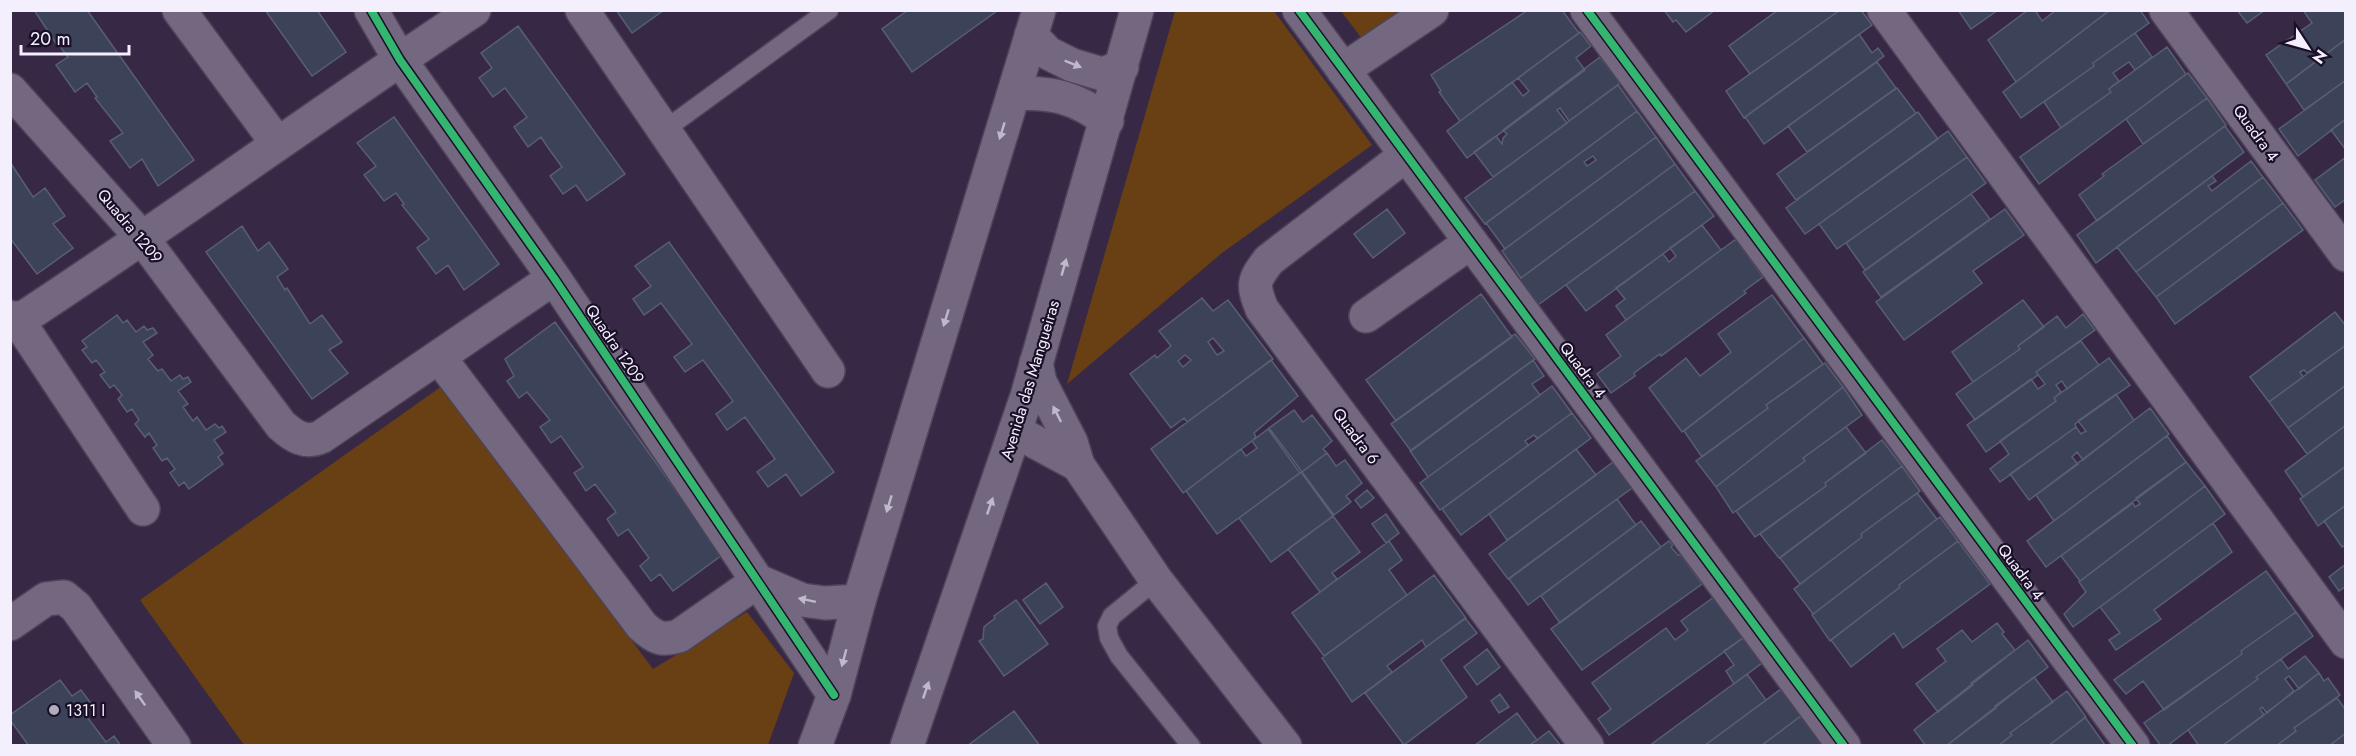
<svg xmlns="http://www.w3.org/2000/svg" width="2356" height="756" font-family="Jost,sans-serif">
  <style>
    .green { fill: #693f14 }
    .building { fill: #3c4359; stroke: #595e74; stroke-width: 1.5; fill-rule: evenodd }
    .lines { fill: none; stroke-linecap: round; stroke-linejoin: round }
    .lane-casing { stroke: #4e4358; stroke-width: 21 }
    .street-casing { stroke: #4e4358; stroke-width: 36 }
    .secondary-casing { stroke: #4e4358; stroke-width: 36 }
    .lane { stroke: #736880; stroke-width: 18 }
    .street { stroke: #736880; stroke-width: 33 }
    .secondary { stroke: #736880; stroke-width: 33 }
    .cycleway-casing { stroke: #190f26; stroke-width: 11 }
    .cycleway { stroke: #33b770; stroke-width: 8 }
    .oneway { fill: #c0b9cb }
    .poi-dot { fill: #b2aabd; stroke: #190f26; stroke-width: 2 }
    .labels { text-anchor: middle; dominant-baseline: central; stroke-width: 4.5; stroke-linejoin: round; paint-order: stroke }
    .street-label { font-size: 16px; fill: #f4effd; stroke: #190f26 }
    .poi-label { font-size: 16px; fill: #f4effd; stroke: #190f26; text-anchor: start }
  </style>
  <rect width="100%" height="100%" fill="#372946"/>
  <path class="green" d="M1175,11H1274L1372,145L1222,253L1067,384Z
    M1341,11H1401L1362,39Z
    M442,386L653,669L747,612L794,673L768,745H244L140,600Z"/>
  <path class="building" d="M34,10H87L194,160L158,186L142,159L130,168L110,141L123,133L95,98L97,97L87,83L75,92L56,65L68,57L58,44L57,45Z
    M265,10H317L346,52L312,76Z
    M616,10H664L632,33Z
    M908,10H996L997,11L912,72L882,29Z
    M1528,10H1562L1579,33L1460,121L1439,92L1441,91L1431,75Z
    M1664,10H1715L1686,32L1676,20L1673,22Z
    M1778,10H1840L1750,74L1729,46Z
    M1840,10H1861L1872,25L1744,118L1726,91Z
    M1958,10H1998L1971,29Z
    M2028,10H2035L2042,21L2056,10H2110L2016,82L1988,40Z
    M2110,10H2140L2149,23L2093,63L2094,66L2021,118L2003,92Z
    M2237,10H2265L2247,23Z
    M2303,10H2346V39L2286,84L2266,55L2312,23Z
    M518,26L625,174L587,201L576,185L563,194L550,176L562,167L549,149L541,137L528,147L514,127L527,117L505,88L493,97L479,78L492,68L481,53Z
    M1580,32L1591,46L1576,58L1585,70L1467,158L1447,131L1512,82L1523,96L1529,91L1518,78Z
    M2135,33L2152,57L2135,70L2129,62L2113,73L2119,81L2109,89L2111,92L2061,128L2044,102L2094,66L2093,63Z
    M1859,34L1872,53L1878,48L1884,56L1764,144L1745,117Z
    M2346,39V80L2304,110L2286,84Z
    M2167,47L2186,74L2039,184L2020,157L2111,92L2109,89Z
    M1600,57L1620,83L1569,121L1560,108L1557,110L1567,123L1493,177L1474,152L1496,136L1502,144L1503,138L1507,134L1503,130Z
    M1877,62L1896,88L1807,152L1788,126Z
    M2188,73L2207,98L2143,144L2126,119Z
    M2346,80V119L2298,156L2279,129Z
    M1618,85L1637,111L1485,224L1465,198Z
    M1897,88L1916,113L1796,200L1777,174Z
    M2207,98L2226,125L2097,221L2079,195L2104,176L2102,174Z
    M1637,111L1656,137L1505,249L1486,223ZM1593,156L1596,160L1587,166L1584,162Z
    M1918,112L1938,139L1805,234L1786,208Z
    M394,117L499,264L464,290L448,265L436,274L417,248L429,239L402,205L404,204L396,193L384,201L364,175L376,166L357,143Z
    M2346,119V150L2331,130Z
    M2225,126L2244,152L2096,263L2077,235Z
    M1948,131L1967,157L1837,249L1819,224Z
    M1656,137L1675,164L1521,278L1502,251Z
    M1967,157L1986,183L1865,270L1846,243Z
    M2346,157V199L2335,207L2315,180Z
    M2251,161L2263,177L2136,272L2117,247L2212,176L2216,181L2208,186L2212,191Z
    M10,162L33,197L45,188L65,216L53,224L73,248L37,274L10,238Z
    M1675,164L1695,191L1538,305L1518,280Z
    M2263,177L2283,203L2156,297L2136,272Z
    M1695,191L1714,216L1586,311L1566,285Z
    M1971,194L1990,219L1881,297L1863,272Z
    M2283,203L2303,230L2175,324L2156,297Z
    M1387,209L1405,233L1373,258L1354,234Z
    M2005,209L2024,235L1973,271L1982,283L1904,340L1876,302Z
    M1702,225L1721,250L1626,320L1616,306L1625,299L1616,288L1663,254L1669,262L1676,256L1670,248Z
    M242,226L258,251L269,242L288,269L277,277L285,290L287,288L310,324L322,315L342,342L329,350L348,373L312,399L206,252Z
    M1736,239L1763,277L1744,291L1746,293L1661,356L1660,354L1634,373L1635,376L1611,393L1597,374L1621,356L1606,335Z
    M669,242L834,472L801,496L786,474L768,487L757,472L775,459L745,417L727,430L716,414L733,401L703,360L685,372L674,357L692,344L661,303L644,315L633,299L651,286L635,266Z
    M1481,294L1512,337L1396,421L1366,380Z
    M1772,295L1804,338L1682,432L1649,388L1686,358L1700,376L1731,352L1718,334Z
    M1202,298L1213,311L1228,300L1273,359L1187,422L1184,418L1171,428L1130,374L1155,355L1157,358L1171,346L1159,331ZM1213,338L1224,351L1217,355L1208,342ZM1185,355L1191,360L1183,367L1178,361Z
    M2023,300L2044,327L2018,346L2020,349L1973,382L1952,352Z
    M2335,312L2346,326V345L2307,373L2304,370L2300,372L2303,377L2269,402L2250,377Z
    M2083,314L2095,330L2036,372L2038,375L1975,420L1956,394L2020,349L2018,346L2057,316L2066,328Z
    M117,315L123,323L127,320L136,332L144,326L147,330L153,328L157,333L143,342L153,355L148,359L158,371L162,369L171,381L180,375L183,379L188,377L191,382L178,391L188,404L183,407L193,421L197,417L206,430L215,424L219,428L222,426L226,432L214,440L223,453L218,457L223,464L189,489L184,482L179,486L170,473L175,469L167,458L162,461L153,448L157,445L149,433L145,437L135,424L139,420L132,409L127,412L118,399L122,395L114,385L110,388L100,375L105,372L96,360L92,363L82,350L87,347L82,341Z
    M555,322L722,555L673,591L660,574L651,581L640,566L649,558L628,529L618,536L607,519L616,512L595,484L586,491L574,473L583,467L561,436L551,443L540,427L550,420L527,392L519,398L507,381L514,376L505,359Z
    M1515,334L1535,359L1411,451L1391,424Z
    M1804,338L1823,364L1766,405L1768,408L1702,457L1684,431Z
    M2081,341L2099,365L2067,389L2062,381L2056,385L2061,392L2054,398L2056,401L1986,452L1967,425L2031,379L2038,389L2045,384L2036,372Z
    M2346,345V385L2288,428L2269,402Z
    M2109,358L2130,385L2075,424L2076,427L2000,482L1990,469L2009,454L2000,441L2056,401L2054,398Z
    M1271,360L1298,396L1254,433L1256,437L1252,441L1183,493L1151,449Z
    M1533,360L1544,376L1532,384L1540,395L1428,477L1410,451Z
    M1825,363L1843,387L1716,487L1696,461L1768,408L1766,405Z
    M2346,385V425L2307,454L2288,428Z
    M1552,386L1572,413L1539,437L1537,438L1534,435L1525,441L1528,445L1526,447L1440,510L1420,483Z
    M1843,387L1862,415L1803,458L1805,461L1733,513L1716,487Z
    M2116,394L2134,420L2083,460L2077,452L2072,457L2078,464L2029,500L2010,474L2076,427L2081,434L2086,431L2078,421Z
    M2150,408L2169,434L2054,521L2036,495Z
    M1294,410L1303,422L1312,415L1332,441L1323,449L1327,453L1302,472L1269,428Z
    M1572,413L1591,438L1461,535L1442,509Z
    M2346,425V466L2303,497L2285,471Z
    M1846,427L1866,453L1825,483L1826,486L1755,537L1736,511L1805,461L1803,458Z
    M1268,429L1300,473L1217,534L1186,491L1241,449L1246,456L1257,448L1252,441Z
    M2167,436L2186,462L2046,567L2027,541Z
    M1882,440L1902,466L1779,558L1760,534L1826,486L1825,483Z
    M1576,449L1596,475L1507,540L1489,514Z
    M1327,453L1336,466L1345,460L1362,483L1346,496L1351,502L1334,515L1302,472Z
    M1613,462L1632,488L1508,579L1489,554Z
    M2186,462L2205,486L2080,581L2061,556L2133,503L2135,507L2140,504L2136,498Z
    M1902,466L1920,491L1861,534L1862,537L1800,584L1780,558Z
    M2346,466V505L2318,526L2300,499Z
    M1301,472L1333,516L1271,562L1239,518Z
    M2205,486L2225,514L2073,627L2064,614L2086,592L2079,582Z
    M1367,490L1374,498L1361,508L1355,500Z
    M1917,493L1937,519L1813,614L1794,589L1862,537L1861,534Z
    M1617,499L1636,525L1528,605L1509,579Z
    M2346,505V545L2342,547L2324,521Z
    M1386,514L1399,533L1386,543L1372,524Z
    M1333,516L1360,552L1332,573L1337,579L1320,592L1288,549Z
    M1940,517L1958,541L1899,585L1900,587L1830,641L1812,615Z
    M1641,521L1661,547L1560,623L1541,596Z
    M2213,523L2232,552L2154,610L2161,619L2116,650L2109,640L2120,633L2100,607Z
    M1389,541L1402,560L1389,570L1407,595L1324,656L1292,613Z
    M1669,541L1673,545L1671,547L1678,555H1681L1702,584L1582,670L1551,629Z
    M1958,541L1990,584L1903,648L1894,633L1851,667L1831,640L1900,587L1899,585Z
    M2346,564V586L2339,591L2329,577Z
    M2266,571L2296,612L2241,651L2242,654L2164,710L2143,681L2126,694L2114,680Z
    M1434,575L1466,618L1426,647L1422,640L1387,666L1392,672L1352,702L1322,658Z
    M1046,583L1063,607L1040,624L1023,600Z
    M1714,597L1743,638L1609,735L1598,719L1611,709L1592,683L1666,628L1675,640L1688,630L1681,621Z
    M1016,600L1048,644L1004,676L979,641L983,639L984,627L995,618L994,616Z
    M2296,612L2313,636L2256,677L2258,679L2188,730L2167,746H2161L2144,723L2242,654L2241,651Z
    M1465,618L1477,633L1441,660L1467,697L1404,745L1365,693Z
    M1997,623L2004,632L2002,634L2015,650L1971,683L1973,685L1938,712L1916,684L1946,661L1937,649L1962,630L1972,642Z
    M1743,638L1762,663L1734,684L1726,671L1734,665L1724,651Z
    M2028,640L2048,667L2047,668L1995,706L1996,708L1946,746H1926L1914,730Z
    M1487,649L1500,667L1477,685L1464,667Z
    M2305,656L2319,673L2299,689L2289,676L2285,679L2294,691L2267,713L2262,707L2260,709L2264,715L2222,746H2199L2188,730L2258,679L2256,677L2281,659L2288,669Z
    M2319,673L2324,681L2328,678L2340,695L2294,728L2296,731L2276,746H2222Z
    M1747,674L1766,700L1704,746H1649Z
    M2034,677L2053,702L2010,733L2012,735L1998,746H1946Z
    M60,680L72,696L81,690L93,706L84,713L106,742L114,736L121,746H29L10,720V715Z
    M1781,689L1802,715L1761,746H1704Z
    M2067,691L2086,717L2048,746H1998L2012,735L2010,733Z
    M1500,694L1509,707L1499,713L1491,701Z
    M2337,698L2346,710V733L2329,746H2276L2296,731L2294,728Z
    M1014,711L1040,746H967Z
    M1517,713L1537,740L1528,746H1474Z
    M1801,716L1821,743L1817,746H1761Z
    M2085,717L2105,745L2048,746L2072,728Z
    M1549,731L1561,746H1528L1537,740Z
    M2346,733V746H2329Z"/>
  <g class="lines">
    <g class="lane-casing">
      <path id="lane" d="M663,131L829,10
        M1156,580L1112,616L1107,626L1109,638L1119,656L1191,746"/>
    </g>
    <g class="street-casing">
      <path id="street" d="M179,10L277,143
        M371,10L400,60L554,278L834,695
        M582,10L828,371
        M1299,10L1844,746
        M1587,10L2133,746
        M1884,10L2346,642
        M2166,10L2346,255
        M1343,70L1432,10
        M10,90L143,239L281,425C293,436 305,444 321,437L554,278
        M1406,155L1269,260C1253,281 1252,284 1262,309L1587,746
        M1366,316L1471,242
        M10,317L17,319L26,316C177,217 323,110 474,10
        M17,319L143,509
        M439,357L642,626C655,638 662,641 679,636L758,581
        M1036,363L1040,382L1071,442L1078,465L1156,580L1285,746
        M1015,431L1078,465
        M758,581L802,600L825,603L859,601
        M10,624L46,599L64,597L76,607L174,746"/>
    </g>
    <g class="secondary-casing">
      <path id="secondary" d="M1031,35L1048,53L1072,65L1102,74L1122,67
        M1014,94C1051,91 1077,98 1107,121
        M815,746L834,695L859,601L1039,10
        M907,746L1027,396L1137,10"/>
    </g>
    <use href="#lane" class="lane"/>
    <use href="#street" class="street"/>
    <use href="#secondary" class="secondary"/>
    <g class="cycleway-casing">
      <path id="cycleway" d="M371,10L400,60L554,278L834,695
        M1299,10L1844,746
        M1587,10L2133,746"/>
    </g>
    <use href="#cycleway" class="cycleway"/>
  </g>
  <defs><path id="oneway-solid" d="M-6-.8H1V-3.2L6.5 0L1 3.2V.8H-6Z" transform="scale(1.5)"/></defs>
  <g class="oneway">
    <use href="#oneway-solid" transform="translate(1073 64) rotate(22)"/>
    <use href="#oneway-solid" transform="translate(1002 131) rotate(107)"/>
    <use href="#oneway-solid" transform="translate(1064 267) rotate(-74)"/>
    <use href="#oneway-solid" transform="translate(946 318) rotate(107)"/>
    <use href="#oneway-solid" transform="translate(1057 414) rotate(-117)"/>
    <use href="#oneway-solid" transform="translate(889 504) rotate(107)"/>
    <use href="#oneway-solid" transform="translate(990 506) rotate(-71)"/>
    <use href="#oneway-solid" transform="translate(807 600) rotate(-168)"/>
    <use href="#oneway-solid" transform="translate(844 658) rotate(105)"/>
    <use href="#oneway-solid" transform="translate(926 690) rotate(-71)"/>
    <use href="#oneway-solid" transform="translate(140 698) rotate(-125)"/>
  </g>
  <circle class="poi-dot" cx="54" cy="710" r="6"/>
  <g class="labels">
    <g class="street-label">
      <text transform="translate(2256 133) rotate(54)">Quadra 4</text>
      <text transform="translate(130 226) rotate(50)">Quadra 1209</text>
      <text transform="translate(615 344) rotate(56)">Quadra 1209</text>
      <text transform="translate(1583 370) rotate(53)">Quadra 4</text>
      <text transform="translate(1030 380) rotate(-73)">Avenida das Mangueiras</text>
      <text transform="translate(1356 436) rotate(53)">Quadra 6</text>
      <text transform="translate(2021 572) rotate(53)">Quadra 4</text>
    </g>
    <g class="poi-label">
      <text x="66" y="710">1311 I</text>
    </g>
  </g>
  <rect width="2356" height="756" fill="none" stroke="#f4effd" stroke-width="24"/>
  <g transform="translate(2308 48) rotate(126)" stroke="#190f26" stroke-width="4.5" paint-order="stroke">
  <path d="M0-4.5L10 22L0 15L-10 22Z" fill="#f4effd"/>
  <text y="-9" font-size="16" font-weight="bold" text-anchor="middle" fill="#f4effd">N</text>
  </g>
  <path d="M21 45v9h108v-9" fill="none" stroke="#f4effd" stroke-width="3"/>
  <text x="30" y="45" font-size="18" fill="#f4effd" stroke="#190f26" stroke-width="4.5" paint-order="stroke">20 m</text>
</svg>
